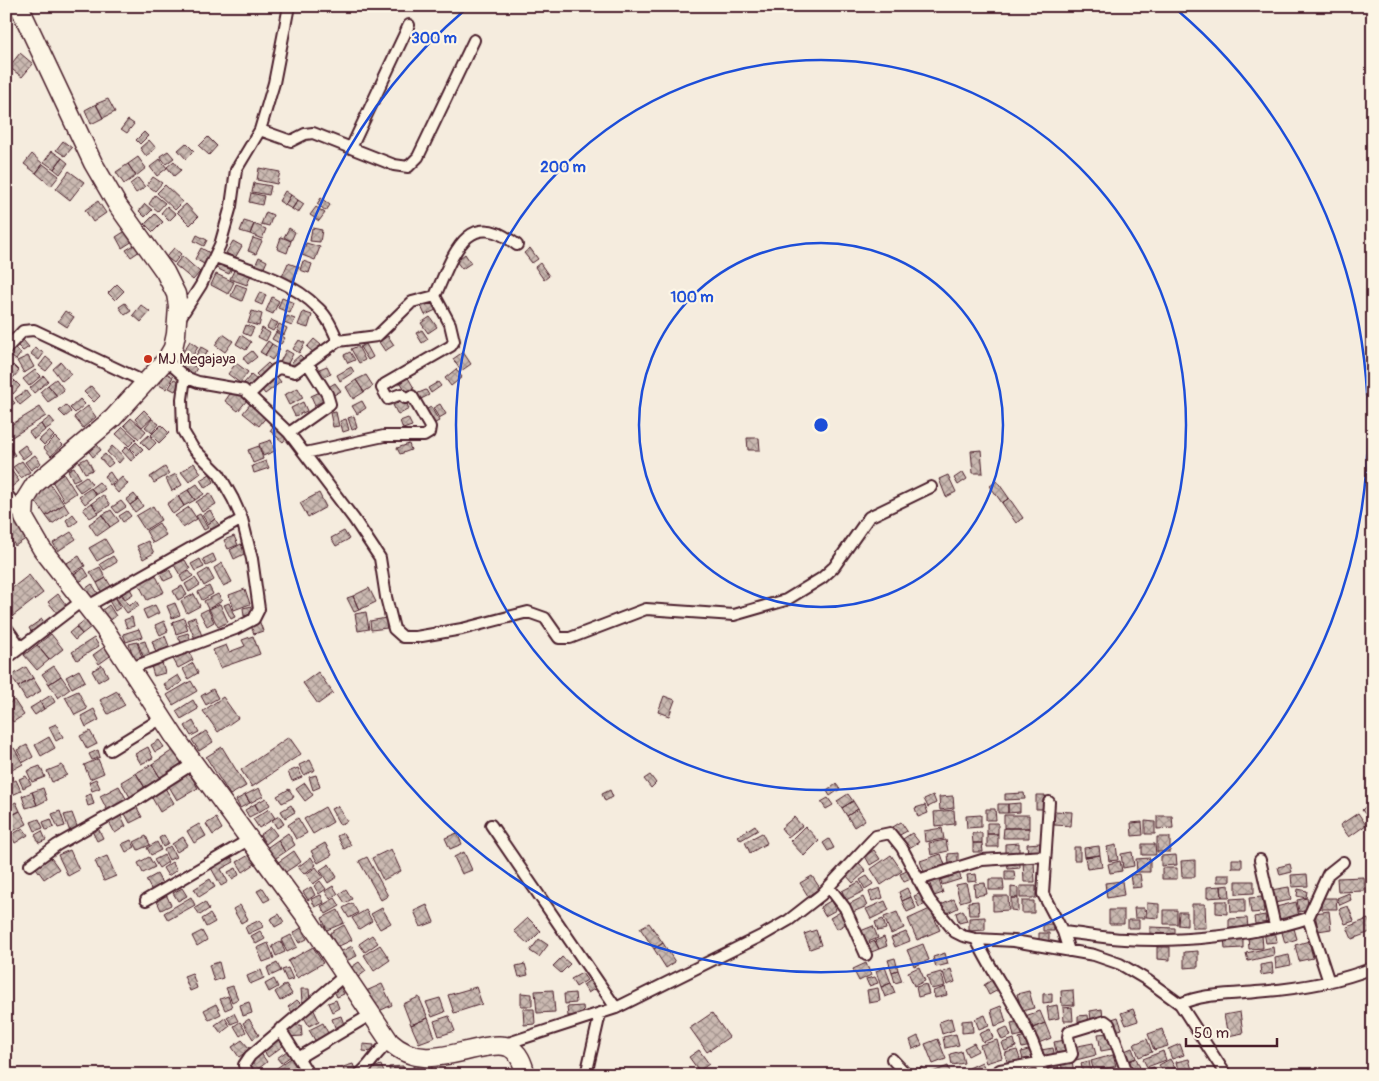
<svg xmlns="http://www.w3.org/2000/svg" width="1379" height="1081" font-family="Pangolin,sans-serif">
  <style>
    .building { fill: url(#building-cross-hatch); stroke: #4a1f2b }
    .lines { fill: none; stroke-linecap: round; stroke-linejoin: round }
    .minor-casing { stroke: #4a1f2b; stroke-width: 14 }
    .tertiary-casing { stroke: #4a1f2b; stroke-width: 16 }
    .trunk-casing { stroke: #4a1f2b; stroke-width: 21 }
    .minor { stroke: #fcf5e5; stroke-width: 10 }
    .tertiary { stroke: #fcf5e5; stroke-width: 12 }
    .trunk { stroke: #fcf5e5; stroke-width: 18 }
    .ring { fill: none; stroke: #1d4ed8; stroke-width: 2.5 }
    .poi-dot { fill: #c8321e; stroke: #fcf5e5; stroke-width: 2 }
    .labels { text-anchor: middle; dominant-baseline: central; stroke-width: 4.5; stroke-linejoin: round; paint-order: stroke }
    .poi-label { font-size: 15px; fill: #4a1f2b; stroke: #fcf5e5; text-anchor: start }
    .centre { fill: #1d4ed8; stroke: #fcf5e5; stroke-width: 2.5 }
    .ring-label { font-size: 15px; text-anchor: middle; font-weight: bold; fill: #1d4ed8; stroke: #fcf5e5; stroke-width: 4.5; stroke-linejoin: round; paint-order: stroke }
  </style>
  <defs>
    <pattern id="building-cross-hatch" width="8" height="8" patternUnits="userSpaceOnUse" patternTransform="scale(1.25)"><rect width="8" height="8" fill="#cab9b1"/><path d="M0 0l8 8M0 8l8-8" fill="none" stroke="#a69690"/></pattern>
  </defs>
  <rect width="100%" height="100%" fill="#f5ecde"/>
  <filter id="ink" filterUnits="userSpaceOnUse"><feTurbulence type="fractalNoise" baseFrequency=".02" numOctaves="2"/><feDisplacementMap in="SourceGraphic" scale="10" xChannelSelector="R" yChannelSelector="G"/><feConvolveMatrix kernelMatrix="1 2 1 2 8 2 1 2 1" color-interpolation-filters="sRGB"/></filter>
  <g filter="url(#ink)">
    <path class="building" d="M20,53L33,64L22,77L9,67Z
      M108,99L115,112L103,118L96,104Z
      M96,104L103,118L91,124L85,110Z
      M128,120L134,124L127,133L121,129Z
      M144,132L148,136L140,144L136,140Z
      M208,137L217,146L209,155L199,146Z
      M149,140L156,148L146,156L140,148Z
      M63,141L72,148L65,156L56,150Z
      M186,143L194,151L186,159L178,150Z
      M52,151L62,158L54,169L44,162Z
      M168,151L174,158L166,164L160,156Z
      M32,154L43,164L36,173L24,164Z
      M138,157L146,168L136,176L128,164Z
      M62,158L68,163L60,174L54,169Z
      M160,159L167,168L157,176L150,167Z
      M174,161L181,170L174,176L167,167Z
      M43,164L59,176L51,186L36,173Z
      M128,164L136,176L124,184L116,172Z
      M259,168L280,172L277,184L257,180Z
      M69,171L84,182L70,200L56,189Z
      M153,177L162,183L155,191L147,185Z
      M138,178L145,187L136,193L130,184Z
      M254,183L271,186L269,195L252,192Z
      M165,185L183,202L175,210L157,193Z
      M285,191L291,195L285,205L279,201Z
      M251,193L264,196L262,205L249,202Z
      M155,195L165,203L158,211L149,204Z
      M291,195L298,200L292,209L285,205Z
      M321,198L330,205L326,211L317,204Z
      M298,200L304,204L298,213L292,209Z
      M98,201L106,213L93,222L85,210Z
      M145,204L152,210L145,217L139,211Z
      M186,204L198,217L190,225L177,212Z
      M167,206L176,214L169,221L161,213Z
      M316,207L325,213L319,221L310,215Z
      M266,212L273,215L269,226L261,224Z
      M155,214L163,222L153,232L145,224Z
      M244,221L254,224L250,234L240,231Z
      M254,224L266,229L262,239L250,234Z
      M289,228L295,232L291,241L284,237Z
      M312,228L322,230L320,242L310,241Z
      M127,230L133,241L122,248L116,237Z
      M197,235L207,240L204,246L194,241Z
      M281,237L291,241L287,253L277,249Z
      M253,238L262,241L256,254L248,251Z
      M233,241L242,246L235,258L226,253Z
      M306,243L320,247L315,260L302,255Z
      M136,244L140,251L131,257L126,250Z
      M174,248L181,254L174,263L166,257Z
      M201,248L210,253L204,264L195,259Z
      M530,248L538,259L532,263L524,253Z
      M465,254L471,263L462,269L456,261Z
      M182,256L200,272L193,280L175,265Z
      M259,257L267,261L263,270L255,266Z
      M220,259L233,266L229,274L216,268Z
      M303,261L312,264L309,273L300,270Z
      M288,263L299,267L291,284L281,279Z
      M540,263L549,276L544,280L535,267Z
      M236,266L252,272L247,285L230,279Z
      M216,274L234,282L228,294L211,285Z
      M117,284L124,291L115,300L108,293Z
      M236,284L247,288L242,301L231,296Z
      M260,292L266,295L262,305L255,302Z
      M272,297L279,301L273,314L266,311Z
      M282,298L294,303L290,313L278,308Z
      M430,299L436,310L425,315L420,304Z
      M125,303L131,311L125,315L119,307Z
      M141,305L150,312L141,322L133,315Z
      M65,311L74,317L67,327L58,321Z
      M252,311L262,314L259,326L248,323Z
      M303,312L312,315L308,328L298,325Z
      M287,316L295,319L292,326L284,323Z
      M430,317L437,327L428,333L421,323Z
      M271,320L278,323L273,331L267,328Z
      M279,324L287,328L284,335L276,331Z
      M246,325L254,328L250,336L243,333Z
      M262,328L270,333L266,341L258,337Z
      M422,330L428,339L422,343L416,333Z
      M276,332L285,338L281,344L272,339Z
      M223,334L233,341L225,352L215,345Z
      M241,335L251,342L246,350L236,344Z
      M388,336L394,345L385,351L379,342Z
      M314,339L321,345L314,353L307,347Z
      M23,340L29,347L23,351L17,345Z
      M299,340L305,343L299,353L293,349Z
      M190,341L198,347L191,358L183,352Z
      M268,341L272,344L265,355L260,352Z
      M272,344L280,349L272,360L265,355Z
      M366,344L373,357L368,360L360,347Z
      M358,346L365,360L359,363L351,349Z
      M201,347L208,351L203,359L196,355Z
      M14,348L21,353L16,360L9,355Z
      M35,348L44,353L39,360L31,354Z
      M286,350L293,354L287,365L280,362Z
      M252,351L257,357L248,364L243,358Z
      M350,352L355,360L348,363L344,355Z
      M463,352L471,364L461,371L453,359Z
      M300,355L305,360L295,368L291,363Z
      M28,356L34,367L24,373L17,361Z
      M46,357L53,363L46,371L39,366Z
      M179,357L197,368L192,376L175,365Z
      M61,362L71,374L62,381L53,369Z
      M236,363L248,372L240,383L228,374Z
      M268,363L272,367L260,378L256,374Z
      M13,365L19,371L13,378L7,372Z
      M327,366L331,374L321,378L317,370Z
      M351,367L354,372L340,381L337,375Z
      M456,369L462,377L451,386L445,378Z
      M35,370L41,376L29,386L23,379Z
      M6,372L15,381L8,388L6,387Z
      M166,373L173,377L166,389L159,385Z
      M274,373L281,382L265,394L258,385Z
      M251,375L258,381L251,389L244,383Z
      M366,375L373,386L364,392L356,380Z
      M44,376L48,381L34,393L30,388Z
      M407,376L414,388L406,392L400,381Z
      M56,379L64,390L57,396L48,385Z
      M174,379L180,382L175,391L169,388Z
      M356,380L364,392L353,399L346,387Z
      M15,381L20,386L13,394L8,388Z
      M438,382L441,386L431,393L428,388Z
      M335,383L341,391L332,396L327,388Z
      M48,385L57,396L48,402L40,392Z
      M91,386L100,396L94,402L84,392Z
      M234,388L248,399L238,411L225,401Z
      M298,388L303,398L289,405L284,395Z
      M426,390L429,395L419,400L416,394Z
      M26,391L30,397L20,405L15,398Z
      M320,392L325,400L315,405L311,396Z
      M6,393L15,403L6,409Z
      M80,399L85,404L75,413L70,408Z
      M405,399L409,409L398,415L393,405Z
      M362,401L366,408L357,414L352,406Z
      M303,402L307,411L295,416L291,408Z
      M251,403L267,416L259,426L243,413Z
      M440,404L446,414L439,418L433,408Z
      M66,405L71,412L65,417L59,411Z
      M88,406L96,417L83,428L74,417Z
      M40,407L46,416L7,440L6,428Z
      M431,407L439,421L431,425L423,411Z
      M144,410L152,418L142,427L135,419Z
      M336,412L339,426L333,427L330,413Z
      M354,416L357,428L352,430L348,418Z
      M50,417L55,423L45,430L41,424Z
      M131,418L146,431L139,439L124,425Z
      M408,418L412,426L403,429L400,421Z
      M152,419L159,424L152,433L145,427Z
      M346,419L349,430L343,432L340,421Z
      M41,424L45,430L34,439L29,432Z
      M161,425L169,433L159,443L151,435Z
      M274,425L288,436L283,442L270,431Z
      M123,427L136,439L129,446L116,434Z
      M49,431L54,436L44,445L39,440Z
      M149,435L156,443L149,450L141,442Z
      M55,437L63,445L51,456L44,448Z
      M747,438H759L760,450H748Z
      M271,440L275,451L263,456L259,444Z
      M95,442L101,450L93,457L87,449Z
      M136,442L143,449L137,455L130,448Z
      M409,444L411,450L400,454L397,448Z
      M25,445L31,453L23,459L17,451Z
      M112,446L124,457L119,463L107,452Z
      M127,446L136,457L131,461L122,451Z
      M259,446L263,459L253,463L248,450Z
      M9,447L15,455L6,461V448Z
      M981,450L983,473H973L971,451Z
      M105,454L113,463L108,467L100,458Z
      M35,455L41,463L31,470L25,462Z
      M87,458L93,470L85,473L79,462Z
      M22,461L30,472L21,478L13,467Z
      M266,461L269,468L254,473L252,466Z
      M194,463L201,473L189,482L181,472Z
      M74,467L80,478L73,481L68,470Z
      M165,467L169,474L154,483L150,477Z
      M11,470L19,481L9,489L6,484V474Z
      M110,472L116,481L110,485L104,476Z
      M963,472L967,479L958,485L954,478Z
      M64,474L76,493L64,501L52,481Z
      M176,474L182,485L172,491L166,479Z
      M210,474L214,482L205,488L200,480Z
      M948,475L956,492L946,497L939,479Z
      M86,476L92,484L80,492L74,484Z
      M122,477L128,484L118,493L112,486Z
      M997,481L1009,498L1002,503L990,486Z
      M99,482L105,489L96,495L91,488Z
      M50,484L64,504L46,516L32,496Z
      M197,484L204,494L195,500L188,490Z
      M91,488L96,495L85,504L79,496Z
      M188,490L195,500L184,506L178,496Z
      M210,493L216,504L202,512L196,502Z
      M319,493L326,507L308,517L300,503Z
      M134,494L138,499L130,505L126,500Z
      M103,495L110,505L98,513L92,503Z
      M178,496L184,506L173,514L167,504Z
      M1009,498L1023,518L1016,523L1002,503Z
      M138,499L143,506L135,512L130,505Z
      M121,501L126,507L117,513L112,507Z
      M92,503L98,513L90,518L83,509Z
      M64,504L69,512L52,524L46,516Z
      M153,506L161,520L145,530L136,516Z
      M8,507L27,538L15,546L6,531V508Z
      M189,507L197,519L183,528L175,516Z
      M111,510L119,521L110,527L102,515Z
      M210,510L215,519L208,524L202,515Z
      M127,511L131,516L123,522L119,516Z
      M73,514L78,521L70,527L66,520Z
      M200,514L208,528L204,530L196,516Z
      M102,515L110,527L97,536L89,524Z
      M215,519L219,525L211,530L208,524Z
      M159,523L166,535L153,543L146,531Z
      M344,531L349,539L336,546L331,538Z
      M71,532L76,539L58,551L53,543Z
      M234,536L238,545L228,549L224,540Z
      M105,539L113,552L97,561L89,548Z
      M148,541L154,553L143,559L137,546Z
      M241,544L246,553L234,559L230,550Z
      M213,554L216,561L206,566L203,559Z
      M79,556L85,566L71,574L65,564Z
      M113,556L117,562L104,570L100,564Z
      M200,559L204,567L195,571L191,564Z
      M185,560L190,569L180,575L174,565Z
      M222,563L232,582L223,586L214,568Z
      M100,567L106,578L97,583L90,572Z
      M84,568L89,576L79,582L74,574Z
      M169,569L173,577L164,581L160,573Z
      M208,569L214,580L204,586L198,575Z
      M189,571L193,576L183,582L180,576Z
      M154,572L164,592L147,600L137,581Z
      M29,575L43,593L9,619L6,616V593Z
      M106,578L112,588L102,593L97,583Z
      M195,578L200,585L189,592L185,584Z
      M92,584L99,595L92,600L85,589Z
      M182,586L187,595L178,600L173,591Z
      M209,586L213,594L202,600L198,592Z
      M129,587L133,594L125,599L121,592Z
      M369,588L376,602L359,610L353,596Z
      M245,589L250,604L234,610L229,595Z
      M119,591L129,606L136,601L139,606L127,613L114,595Z
      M58,594L67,606L58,614L48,602Z
      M194,594L200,606L187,613L181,601Z
      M218,594L222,601L208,609L204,601Z
      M114,595L121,607L115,611L108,599Z
      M353,596L359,610L354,612L347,598Z
      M175,603L180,615L172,618L167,606Z
      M229,603L235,617L231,619L224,605Z
      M220,604L228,622L218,627L209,609Z
      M109,605L116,616L108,622L101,611Z
      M155,605L159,613L147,619L143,610Z
      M252,606L254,614L244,616L243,608Z
      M208,609L214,622L207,626L200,613Z
      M366,612L369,629L358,631L355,614Z
      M132,617L134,626L127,628L124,620Z
      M195,617L202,636L195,639L187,620Z
      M184,618L188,630L176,634L172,622Z
      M386,618L387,628L371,630L370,621Z
      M42,619L45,625L32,633L29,628Z
      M85,620L91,627L82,634L76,627Z
      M259,620L263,631L254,634L250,623Z
      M164,621L168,631L160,635L155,625Z
      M76,627L82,634L75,640L69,633Z
      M139,629L142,637L126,642L123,634Z
      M188,633L192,644L183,647L178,636Z
      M51,634L63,649L49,660L37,645Z
      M165,636L171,651L157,656L152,641Z
      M253,636L260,654L220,668L213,650L226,645L229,652L245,646L242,640Z
      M94,638L99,646L77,660L72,652Z
      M145,641L151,658L145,661L138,643Z
      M137,642L143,661L136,664L129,644Z
      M37,645L49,660L37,670L24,655Z
      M107,645L113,654L99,664L93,655Z
      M188,649L193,660L178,668L172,657Z
      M162,663L165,673L154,676L151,666Z
      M193,663L198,673L188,679L183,669Z
      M102,665L108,676L98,682L92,671Z
      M54,666L61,676L49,684L42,674Z
      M26,667L33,678L18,687L11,676Z
      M79,670L85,681L72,688L66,677Z
      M318,672L333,693L318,704L303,683Z
      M178,675L182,682L168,691L164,684Z
      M61,676L70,689L58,698L49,684Z
      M33,678L41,691L26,700L18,687Z
      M191,681L197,691L173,705L167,695Z
      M213,689L218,698L206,705L201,696Z
      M78,691L87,709L75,715L65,697Z
      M117,691L125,705L108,714L100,700Z
      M51,695L55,702L44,709L40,702Z
      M664,696L675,700L669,716L658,712Z
      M223,697L238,718L218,732L203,711Z
      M14,700L24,715L13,722L6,712V705Z
      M193,700L198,709L181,719L176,711Z
      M40,702L44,709L35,715L30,708Z
      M94,709L99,720L86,727L81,716Z
      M193,721L199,732L191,736L185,726Z
      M56,724L63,737L56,741L49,727Z
      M90,731L97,744L87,749L80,736Z
      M206,731L213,742L199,751L192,740Z
      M49,737L55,748L41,756L35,745Z
      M289,737L301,754L252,787L241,770Z
      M159,740L164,747L155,752L151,745Z
      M27,745L33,757L24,762L17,750Z
      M148,747L153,758L141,764L135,754Z
      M222,747L246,786L230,795L206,757Z
      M14,748L23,764L12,770L6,760V752Z
      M98,750L100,757L92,760L89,754Z
      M173,750L183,765L161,779L152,764Z
      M98,759L104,773L90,779L84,765Z
      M310,760L315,770L304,775L299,765Z
      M152,764L161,779L145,788L136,773Z
      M62,765L67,775L52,782L47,771Z
      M40,766L45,777L32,782L27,771Z
      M298,768L302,777L292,781L288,772Z
      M188,771L198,788L177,800L167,783Z
      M136,773L145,788L130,797L121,782Z
      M316,775L320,787L313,790L309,777Z
      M650,775L656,783L651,788L644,779Z
      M26,776L31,784L23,788L19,779Z
      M96,779L100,788L92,791L89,782Z
      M16,780L21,791L6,798V785Z
      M305,783L313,795L305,801L296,789Z
      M836,784L840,789L830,796L827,791Z
      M119,786L128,802L108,812L100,796Z
      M43,788L47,800L37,805L32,792Z
      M165,788L174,803L160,812L151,796Z
      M259,788L263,796L250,803L245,795Z
      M289,789L294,797L282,803L277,796Z
      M610,790L613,797L605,801L602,794Z
      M32,792L37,805L26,808L22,796Z
      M1024,793L1025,799L1005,800V794Z
      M91,794L94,804L88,806L85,796Z
      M848,794L853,801L842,808L837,801Z
      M245,795L250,803L240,808L236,800Z
      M933,795L936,803L928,807L924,799Z
      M1036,795H1045V809H1036Z
      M953,796L954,808L940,810L939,797Z
      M266,798L270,805L259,812L255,804Z
      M828,798L833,805L826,809L821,802Z
      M1373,800V817L1370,820L1362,810Z
      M853,801L858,809L847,816L842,808Z
      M16,802L20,811L6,818V807Z
      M1020,803V812L1008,813V804Z
      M255,804L259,812L249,817L245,810Z
      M998,804H1008V813H998Z
      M291,805L295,812L285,818L281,811Z
      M925,805L928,813L918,817L915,808Z
      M136,806L142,817L130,823L124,812Z
      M338,806L347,821L340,825L331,809Z
      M325,807L333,822L313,834L304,819Z
      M269,809L275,818L259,828L253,819Z
      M858,809L865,820L854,827L847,816Z
      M986,809H995L996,820H986Z
      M954,810L955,824L935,826L934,812Z
      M20,811L27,824L9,833L6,818Z
      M60,811L65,826L58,828L52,814Z
      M1054,811L1072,812L1071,826L1054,825Z
      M72,813L78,829L70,832L64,815Z
      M1358,813L1366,825L1349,837L1340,825Z
      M981,815V827L967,828L966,816Z
      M1004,815H1029V828H1004Z
      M121,816L126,826L115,833L109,822Z
      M279,816L284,824L277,828L272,820Z
      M1157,816H1172L1173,828L1157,829Z
      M794,817L802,826L788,837L781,828Z
      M216,818L222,829L213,835L206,824Z
      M298,818L307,833L296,839L288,825Z
      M39,819L43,828L35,831L31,822Z
      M51,819L54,827L46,830L43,822Z
      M1145,821L1155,822V834H1145Z
      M901,822L907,831L898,836L893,827Z
      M1142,822L1143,835L1132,836L1131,823Z
      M987,823H998V834H987Z
      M199,824L206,836L194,843L187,831Z
      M755,825L758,830L741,840L738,836Z
      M805,826L819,841L804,856L790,841Z
      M271,827L277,835L266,844L260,835Z
      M23,828L28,835L15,843L11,835Z
      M98,828L103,838L97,841L92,831Z
      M942,828L944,839L925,842L924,831Z
      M1004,828H1029V838H1003Z
      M42,831L46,840L39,843L35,835Z
      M288,833L295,845L285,852L278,840Z
      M343,833L351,845L344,849L337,836Z
      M457,833L462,844L450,849L445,838Z
      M762,833L767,843L750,853L745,842Z
      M912,833L919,842L909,848L903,839Z
      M972,833H982V843H973Z
      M987,834H998V847H987Z
      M164,835L169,844L163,847L159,838Z
      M146,836L150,845L138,850L134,842Z
      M183,837L188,845L177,852L172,844Z
      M1157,837H1170V852H1157Z
      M829,839L834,848L828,851L823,843Z
      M131,840L135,847L126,852L122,844Z
      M278,840L285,852L273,860L265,849Z
      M946,840L948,851L931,855L929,843Z
      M157,842L161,850L151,855L147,848Z
      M325,843L332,855L318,863L311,851Z
      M973,843H982L983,852H973Z
      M1019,843V856H1005V844Z
      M1040,843L1041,854L1028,855L1027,844Z
      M1142,844H1155L1156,855H1142Z
      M1116,845L1118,860L1109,861L1107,847Z
      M170,846L176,857L169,860L164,850Z
      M1099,846L1100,855L1085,857L1084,848Z
      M1074,847H1080V860H1074Z
      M391,849L401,871L383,880L372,858Z
      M70,850L79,870L68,876L58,855Z
      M874,850L880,859L870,865L865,856Z
      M294,851L301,862L284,873L277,863Z
      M464,852L472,870L462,874L454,857Z
      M1132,852L1134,866L1123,868L1121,854Z
      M958,853V863L949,864L948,854Z
      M941,854L945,865L924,872L920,861Z
      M49,855L59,869L44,879L34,865Z
      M164,855L168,862L159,868L154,860Z
      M230,855L234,862L221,869L228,882L221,886L210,866Z
      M249,855L255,864L243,872L237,862Z
      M891,855L902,871L881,885L871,869Z
      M1100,855L1102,867L1087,869L1085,857Z
      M1176,855L1177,865L1161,866V856Z
      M107,856L116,876L104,881L95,861Z
      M149,857L155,867L143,873L138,863Z
      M311,857L316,865L304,874L298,867Z
      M367,857L388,896L381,900L359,861Z
      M1150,858V872H1137L1136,859Z
      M1007,859H1020V868L1008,869Z
      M1232,859H1242V868H1232Z
      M1195,860V877H1182L1181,861Z
      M1023,861H1034L1035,882H1024Z
      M1120,861L1122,871L1110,873L1108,864Z
      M172,862L177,870L168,876L163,868Z
      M859,863L866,871L853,883L846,875Z
      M329,864L337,877L328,883L320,870Z
      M1290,864L1292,872L1280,875L1278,867Z
      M316,867L323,877L313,884L306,874Z
      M236,868L239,875L232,879L228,872Z
      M958,868L961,879L942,885L939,874Z
      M1162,868H1177V879H1162Z
      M909,870L913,878L904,882L900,874Z
      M1005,871H1014L1015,880H1005Z
      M157,874L163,885L152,891L146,880Z
      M937,874L943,893L934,896L928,878Z
      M976,874L977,881L968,882L967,875Z
      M1140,874L1142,887L1132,888L1130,875Z
      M1307,874L1308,886L1292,887L1291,875Z
      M1217,875H1230V882H1217Z
      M812,876L820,888L808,896L800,883Z
      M867,876L873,884L865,889L860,880Z
      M1364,877L1365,891L1338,892L1337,878Z
      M210,879L215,887L199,897L194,889Z
      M989,879H1003L1004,890H989Z
      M320,881L326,889L319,894L314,886Z
      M1122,881L1124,895L1107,898L1105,883Z
      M1236,881H1254V893L1236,894Z
      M859,882L864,891L846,900L842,891Z
      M966,883L970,899L960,902L956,885Z
      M985,883L987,894L975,896L974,884Z
      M1229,885L1230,897H1222L1221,886Z
      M333,886L338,894L330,899L325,891Z
      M1020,886H1036V898H1020Z
      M1221,886L1222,897L1207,898V887Z
      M311,887L315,895L308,900L303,892Z
      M1011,887L1018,888V898H1011Z
      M1289,887L1291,900L1274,903L1271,890Z
      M182,888L187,896L178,901L173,893Z
      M263,888L270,899L264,902L257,891Z
      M880,888L883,898L872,901L869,892Z
      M907,888L911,897L902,901L899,892Z
      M346,889L352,899L345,903L339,894Z
      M1298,889L1307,891L1306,898L1297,896Z
      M165,892L171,905L161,910L155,897Z
      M921,893L926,904L919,907L914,896Z
      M1349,893L1351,900L1340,905L1337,898Z
      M321,895L324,903L315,907L311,899Z
      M993,896H1008L1009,910L993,911Z
      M191,897L195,905L168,920L164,913Z
      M863,897L867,906L853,912L849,904Z
      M911,897L916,908L907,912L902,901Z
      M1262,897L1264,912L1251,913L1249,898Z
      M335,898L340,906L326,914L321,906Z
      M1011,898H1018V911L1011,910Z
      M1245,898V912H1231L1230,899Z
      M1307,898L1309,910L1299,912L1297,900Z
      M1321,898H1336L1337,909H1322Z
      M954,899L958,908L945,914L941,905Z
      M832,900L836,910L825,916L820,907Z
      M885,901L889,910L871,919L866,909Z
      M978,901L979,915H969L968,902Z
      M1022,901H1034V913H1022Z
      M1216,901H1227V914L1216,913Z
      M205,902L209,909L200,915L195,908Z
      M1296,902L1299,916L1279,920L1276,907Z
      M352,903L358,913L349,918L343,908Z
      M1147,903L1159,904V918L1146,917Z
      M1192,904H1205L1206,928H1192Z
      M240,905L248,919L241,923L233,909Z
      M427,905L434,922L421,927L414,911Z
      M1348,906L1354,921L1345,924L1339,909Z
      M382,908L391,923L380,929L371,914Z
      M1134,908H1144L1145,918H1135Z
      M930,909L940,930L917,940L908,919Z
      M338,910L344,923L327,930L322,918Z
      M366,910L372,921L359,929L352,918Z
      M963,910L967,921L959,923L956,913Z
      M1109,910H1124V924H1109Z
      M1164,910H1177V924H1164Z
      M842,911L849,922L837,929L830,918Z
      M1329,911L1331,929L1318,931L1315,913Z
      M897,912L904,928L891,934L884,917Z
      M1179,912H1187V926L1178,925Z
      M210,914L215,922L206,927L202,919Z
      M279,914L284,922L275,927L270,919Z
      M1265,915L1266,923L1255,924L1254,917Z
      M985,917V930L969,931V918Z
      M528,918L541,931L528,944L514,931Z
      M1247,918L1248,927L1229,928V919Z
      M883,919L886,929L878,931L875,922Z
      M1368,919L1373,931L1352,939L1347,927Z
      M260,920L263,927L248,934L245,927Z
      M1128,920H1139V928H1128Z
      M649,923L663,943L654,949L640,928Z
      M1043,924H1054V931H1043Z
      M344,925L352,940L337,947L330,933Z
      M1293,925L1297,939L1285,943L1281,929Z
      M873,926L878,938L863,944L858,932Z
      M1150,927L1175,928V936L1150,935Z
      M301,928L307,939L299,943L293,933Z
      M816,930L821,945L810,949L804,934Z
      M1275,930L1277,942L1266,943L1264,932Z
      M202,931L207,940L197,946L192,936Z
      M260,931L265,939L256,944L251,936Z
      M906,932L910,941L895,947L891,938Z
      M1039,933H1049V941H1039Z
      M1243,934V948L1225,949L1224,936Z
      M291,935L297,947L287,952L281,940Z
      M372,935L378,943L365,952L359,944Z
      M1262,935L1263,948L1249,949L1248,936Z
      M884,937L887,946L879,949L875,941Z
      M539,939L548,945L539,957L530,951Z
      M875,941L879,949L869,953L866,945Z
      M1309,941L1313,958L1299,961L1295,945Z
      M281,942L285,952L276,956L272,946Z
      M268,943L274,958L263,962L257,948Z
      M663,943L675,962L666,968L654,949Z
      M923,944L929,960L914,966L907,950Z
      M380,945L390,960L374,971L364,955Z
      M352,946L357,956L346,961L340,952Z
      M313,947L323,963L297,978L288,961Z
      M1157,947H1170V960L1157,959Z
      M1273,947L1274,955L1248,961L1246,953Z
      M1198,951V967L1184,968V952Z
      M945,953L948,964L936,967L933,957Z
      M1289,955L1291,965L1276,968L1275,958Z
      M562,957L570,964L561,973L553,966Z
      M895,958L898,970L892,972L888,960Z
      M219,962L223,978L214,981L209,965Z
      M359,962L366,971L357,978L350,968Z
      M277,963L281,971L270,976L267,968Z
      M866,963L871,975L859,981L853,969Z
      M1272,963L1273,973L1261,975L1260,965Z
      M525,964L528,975L519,977L516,966Z
      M885,967L891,983L881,987L876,971Z
      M919,967L925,981L914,986L908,972Z
      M288,968L293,979L287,981L282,970Z
      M951,969L955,982L947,985L943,972Z
      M261,970L264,978L250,984L247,976Z
      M898,970L902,981L895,983L892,972Z
      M941,972L945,986L931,989L927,976Z
      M192,973L197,988L190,991L184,976Z
      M582,973L587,980L576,987L571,979Z
      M594,977L599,986L588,993L583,985Z
      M875,977L878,983L869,986L866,979Z
      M274,979L278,987L269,992L265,984Z
      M992,980L998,990L989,995L984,985Z
      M891,983L895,993L885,997L881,987Z
      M286,984L292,994L280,1001L275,992Z
      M382,984L392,1005L377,1012L366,991Z
      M926,984L929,994L918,997L916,987Z
      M233,986L238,999L232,1002L226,988Z
      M340,986L344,994L337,997L333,989Z
      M476,987L482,1004L454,1013L448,995Z
      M945,987L947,995L935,998L933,991Z
      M878,988L880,1001L869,1003L867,990Z
      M301,989H309L310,1001L302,1002Z
      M553,990L555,1012L537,1013L535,991Z
      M1073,990L1074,1005L1062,1006L1061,991Z
      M1029,991L1034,1008L1022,1011L1017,994Z
      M521,993L532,994V1006H521Z
      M575,993L576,1003L565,1004L564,994Z
      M1052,993V1002L1043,1003V994Z
      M228,996L232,1007L225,1010L220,999Z
      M419,997L428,1018L411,1025L403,1004Z
      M440,998L445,1012L432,1017L426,1002Z
      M297,1000L302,1005L293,1013L288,1007Z
      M336,1000L339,1008L332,1012L328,1003Z
      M249,1002L252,1013L243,1016L240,1005Z
      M216,1004L221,1014L209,1020L204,1010Z
      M1057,1005L1059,1018L1049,1020L1047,1007Z
      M583,1006L584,1015L568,1016L567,1007Z
      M1001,1006L1006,1022L995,1026L991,1010Z
      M1072,1007L1073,1021H1064L1063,1008Z
      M313,1008L319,1021L309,1026L302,1014Z
      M523,1009H534L535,1024L524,1025Z
      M1102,1009L1103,1018L1091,1020L1090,1011Z
      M1133,1009L1138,1021L1126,1025L1121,1013Z
      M1040,1011L1045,1023L1030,1029L1025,1016Z
      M1240,1012L1243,1033L1228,1036L1224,1015Z
      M234,1013L238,1021L231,1024L227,1017Z
      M712,1013L729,1037L707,1052L690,1028Z
      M985,1015L989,1025L979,1029L975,1019Z
      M1088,1015L1089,1024H1078V1016Z
      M341,1016L345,1027L336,1030L332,1019Z
      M449,1016L455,1031L439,1036L434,1021Z
      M1118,1017L1122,1029L1113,1032L1109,1020Z
      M225,1018L230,1026L221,1033L215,1025Z
      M428,1018L435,1037L419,1043L411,1025Z
      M951,1018L954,1030L942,1034L939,1022Z
      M249,1019L259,1035L253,1039L243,1023Z
      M972,1020L973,1032L962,1033V1021Z
      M1020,1021L1023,1035L1014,1037L1011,1023Z
      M240,1022L246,1032L240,1036L234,1026Z
      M323,1023L329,1035L316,1042L309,1030Z
      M1045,1023L1051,1038L1036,1044L1030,1029Z
      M301,1025L302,1036L287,1037L286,1026Z
      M1007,1027L1011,1036L1002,1040L998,1031Z
      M990,1029L993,1038L983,1042L979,1034Z
      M1162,1029L1168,1046L1154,1050L1148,1034Z
      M1109,1033L1112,1049L1101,1051L1098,1034Z
      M956,1034L959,1045L945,1048L943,1037Z
      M1028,1035L1031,1046L1022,1048L1019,1038Z
      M918,1036L922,1045L913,1049L910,1040Z
      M277,1037L284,1045L268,1057L262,1049Z
      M938,1039L946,1059L933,1064L925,1044Z
      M1014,1039L1016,1047L1005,1051L1002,1043Z
      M1147,1039L1152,1052L1139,1057L1134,1044Z
      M242,1040L250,1049L239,1057L232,1047Z
      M997,1040L1002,1058L986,1063L980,1045Z
      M1065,1040L1068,1054L1057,1056L1054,1042Z
      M974,1043L978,1051L968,1056L964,1048Z
      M1093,1043L1096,1055L1076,1060L1073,1047Z
      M363,1044L374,1045L373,1052L363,1051Z
      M1180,1044L1184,1055L1172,1059L1168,1049Z
      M1053,1048L1055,1058L1043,1060L1041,1050Z
      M1132,1048L1136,1058L1126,1062L1122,1052Z
      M1032,1049L1035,1061L1024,1064L1021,1052Z
      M699,1050L709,1064L699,1071L689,1057Z
      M1017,1050L1021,1062L1008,1066L1005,1053Z
      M287,1051L291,1056L281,1063L277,1058Z
      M961,1051L964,1063L952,1065L950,1054Z
      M1163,1051L1166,1060L1147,1067L1143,1059Z
      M260,1052L267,1062L254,1072L246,1062Z
      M1113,1055L1116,1066L1094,1072L1091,1061Z
      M291,1058L298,1069L290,1075H277L274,1070Z
      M1136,1058L1143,1075H1131L1126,1062Z
      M1170,1059L1175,1068L1164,1073L1159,1065Z
      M1189,1059L1192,1070L1179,1073L1176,1062Z
      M1072,1060L1074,1074L1063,1075L1061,1062Z
      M1089,1061L1091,1073L1083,1075L1081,1063Z
      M982,1062L985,1070L972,1075L969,1068Z
      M353,1064L356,1072L345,1075L343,1067Z
      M381,1065L385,1075H369L368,1070Z
      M432,1065V1075H414L413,1066Z
      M1058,1065L1060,1075H1047L1045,1067Z
      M403,1066L404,1075H390L389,1067Z
      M948,1066L951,1075H931L930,1073Z
      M923,1067L926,1074L913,1075L911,1072Z
      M1154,1067L1157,1075H1145L1144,1071Z"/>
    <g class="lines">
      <g class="minor-casing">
        <path id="minor" d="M260,130L291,141L305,134L313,133L394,165L408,167L418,157L474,40
          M351,148L409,25
          M215,257C250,269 292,281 318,308C328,317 333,330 338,341
          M180,318L201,285L220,245L231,206L236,170L260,130L274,83L289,6
          M6,349L23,331L34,330L147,383
          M185,377L198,382L244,390L289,433L354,519L380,558L386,597L394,629L403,637H416L462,629L528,612L545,618L559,638H570L646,609L734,615L786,600L822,578L834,567L869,517L931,487
          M250,394L275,370L279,368L295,372L338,341L377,336L412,302L435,296
          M289,433L330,404L327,394L308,364
          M305,453L384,436H424L429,433L430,427L412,396L405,398L401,394L388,399L382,388L385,384L451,346L454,341L450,324L435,296C453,256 467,205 517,245
          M88,606L242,519
          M6,627L21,648
          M6,659L83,600
          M131,668L235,629L254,619L259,609L252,559L242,519L233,499L219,474L193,448L183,431L182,399L185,377L166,360
          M110,750L162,718
          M1049,802L1043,894L1063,932L1069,951
          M491,825L616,1008
          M1260,860L1275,926
          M30,865L57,845L135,801L194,763
          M918,880L982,860L1045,856
          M829,887L845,908L866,955
          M146,900L250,839
          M1308,918L1328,874L1343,862
          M1063,932C1084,934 1104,938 1125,939C1178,943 1257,935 1308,918L1329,982
          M976,939C997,984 1033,1025 1043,1075
          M1180,1004C1205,993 1229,995 1256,992C1296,989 1335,983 1373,968
          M280,1029L309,1075
          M502,1045L616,1008L763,935L789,920L821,895L876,836L890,833L902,848L930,901L955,932L963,936L976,939L1014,941L1094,955L1120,964L1147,980L1180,1004L1226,1075
          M298,1058L370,1015
          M892,1059L907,1075
          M249,1075L244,1065L250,1056L345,975
          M358,1075C371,1066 376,1051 390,1042
          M586,1075L600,1014
          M993,1075L1000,1070L1070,1057L1072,1054L1068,1037L1069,1032L1105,1021L1109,1024L1128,1075"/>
      </g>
      <g class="tertiary-casing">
        <path id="tertiary" d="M6,495L24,518"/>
      </g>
      <g class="trunk-casing">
        <path id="trunk" d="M19,6L93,163L118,206L165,272L176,294L178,306L176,334L173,348L166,360L113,418L35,484L25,500L24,518L42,549L106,631L174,736L304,914L390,1042C419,1069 451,1053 485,1047C492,1046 501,1044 508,1047C519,1051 523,1064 526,1075"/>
      </g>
      <use href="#minor" class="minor"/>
      <use href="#tertiary" class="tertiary"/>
      <use href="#trunk" class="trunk"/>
    </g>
  </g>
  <g class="ring">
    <circle cx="821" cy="425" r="182"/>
    <circle cx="821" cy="425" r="365"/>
    <path d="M1176 9A547 547 0 1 1 466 9"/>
  </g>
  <circle class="poi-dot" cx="148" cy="359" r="5"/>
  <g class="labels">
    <g class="poi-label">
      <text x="158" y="359">MJ Megajaya</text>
    </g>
  </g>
  <circle cx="821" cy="425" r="8" class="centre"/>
  <g class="ring-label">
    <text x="434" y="43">300 m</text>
    <text x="563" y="172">200 m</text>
    <text x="692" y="302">100 m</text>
  </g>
  <rect width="1379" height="1081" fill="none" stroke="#fcf5e5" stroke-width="25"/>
  <rect x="12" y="12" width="1354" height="1056" fill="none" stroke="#4a1f2b" stroke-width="2" filter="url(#ink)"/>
  <path d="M1186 1038v8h91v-8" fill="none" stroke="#4a1f2b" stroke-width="2.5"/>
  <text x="1194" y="1038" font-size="15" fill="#4a1f2b" stroke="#fcf5e5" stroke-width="4" paint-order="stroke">50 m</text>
</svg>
